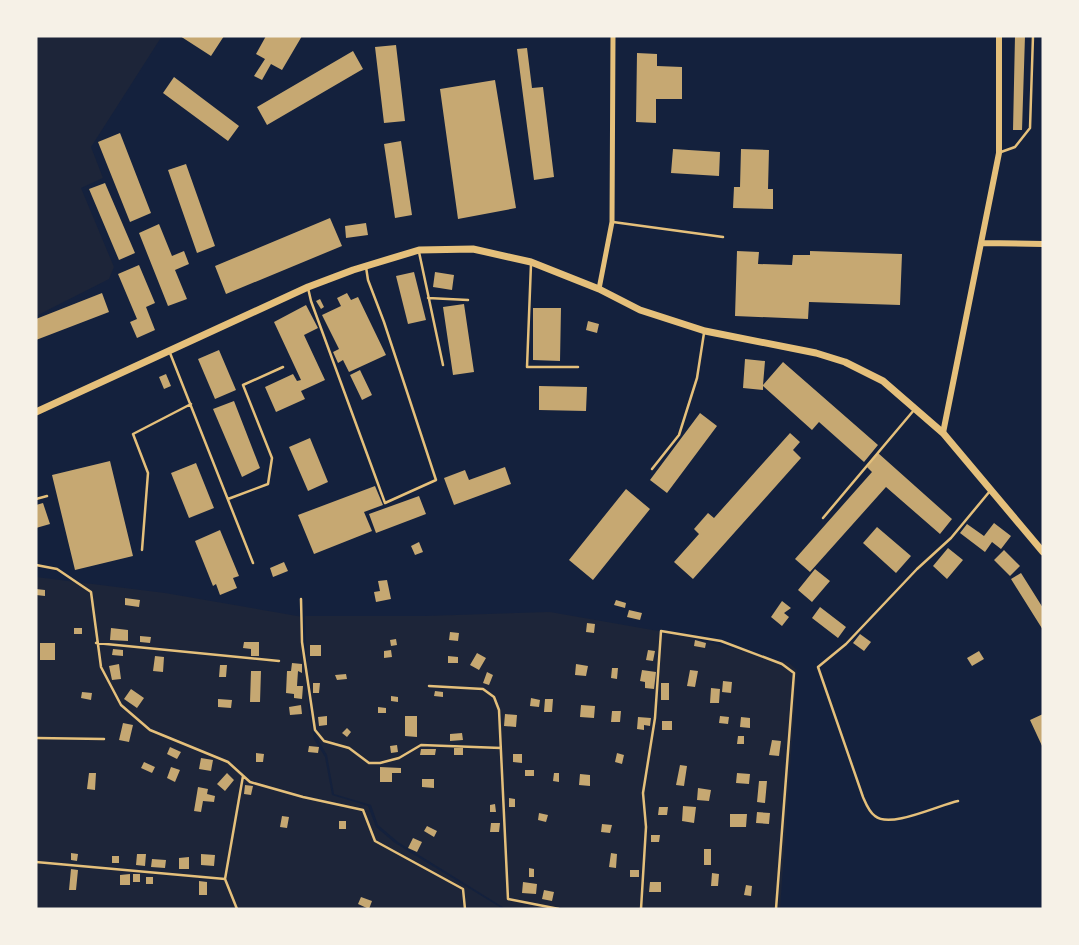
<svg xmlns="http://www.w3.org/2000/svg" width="1079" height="945" font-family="'IBM Plex Sans',sans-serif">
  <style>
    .green { fill: #1d2539 }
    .building { fill: #c6a872 }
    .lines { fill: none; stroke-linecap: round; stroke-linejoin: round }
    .service { stroke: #e5c07b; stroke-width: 2.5 }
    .minor { stroke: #e5c07b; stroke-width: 5 }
    .tertiary { stroke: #e5c07b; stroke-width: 6 }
    .secondary { stroke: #e5c07b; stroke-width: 7 }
  </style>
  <rect width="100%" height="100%" fill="#14213d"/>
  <path class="green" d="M36,36H162L91,147L103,178L81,188L114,267L109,279L36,316Z
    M36,577L165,593L303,617L302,642L307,665L305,616H425L550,612L681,635L789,663L797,670L780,909H506L398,842L378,825L371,805L334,794L327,755L316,736L308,687V705L314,739L325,757L332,795L368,806L376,827L395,843L503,909H36Z"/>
  <path class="building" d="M180,36H224L211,56Z
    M266,36H302L282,70L271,64L262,80L254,76L265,59L256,54Z
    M1015,36H1025L1022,130H1013Z
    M396,45L405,121L384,123L375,47Z
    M527,48L532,88L543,87L554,177L534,180L517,49Z
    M353,51L363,69L267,125L257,107Z
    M637,53L657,54V66L682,67V99H656V123L636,122Z
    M174,77L239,126L228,141L163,93Z
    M495,80L516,208L458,219L440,89Z
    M120,133L151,213L130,222L98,142Z
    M401,141L412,215L395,218L384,144Z
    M673,149L720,152L719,176L671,173Z
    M741,149L769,150L768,189H773V209L733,208L734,187H740Z
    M186,164L215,246L197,253L168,170Z
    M105,183L135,253L119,260L89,189Z
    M330,218L342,246L226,294L215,266Z
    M366,223L368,235L346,238L345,226Z
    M159,224L172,256L184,251L189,264L175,270L187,299L168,306L139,233Z
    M737,251L759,252L758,264L792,265L793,255H810V251L902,254L900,305L809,302L808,319L735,316Z
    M139,265L155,303L146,307L155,330L137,338L130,322L137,319L118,274Z
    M414,272L426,320L408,324L396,276Z
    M435,272L454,275L452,290L433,287Z
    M102,293L109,312L36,340V319Z
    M347,293L351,300L358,297L386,355L349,372L343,360L338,363L333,352L339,349L322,315L341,306L337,298Z
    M320,299L324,307L321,309L316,301Z
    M464,304L474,372L453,375L443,307Z
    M306,305L318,328L304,335L325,380L301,391L305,399L276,412L265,387L293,374L297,381L301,380L274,322Z
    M533,308H561L560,361L533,360Z
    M588,321L599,324L597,333L586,330Z
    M219,350L236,390L215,399L198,359Z
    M745,359L765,361L763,385L783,362L878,445L864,462L819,422L812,430L763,386V390L743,388Z
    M360,370L372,395L362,400L350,375Z
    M166,374L171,386L164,389L159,377Z
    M539,386L587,387L586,411L539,410Z
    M234,401L260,468L242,477L213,409Z
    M700,413L717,426L667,493L650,480Z
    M790,433L800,442L793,450L801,458L693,579L674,562L699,534L694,529L708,513L714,518Z
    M310,438L328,482L308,491L289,447Z
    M878,453L952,519L940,534L886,487L810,572L795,559L872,472L867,467Z
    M110,461L133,556L75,570L52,475Z
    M196,463L214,508L189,518L171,473Z
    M505,467L511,484L454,505L444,478L465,470L469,480Z
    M375,486L383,505L364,512L372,531L314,554L298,515Z
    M626,489L650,509L593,580L569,560Z
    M419,496L426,514L376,533L369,514Z
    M43,503L50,524L36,528V505Z
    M994,523L1011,536L1001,549L992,542L985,552L960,533L967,524L984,536Z
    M877,527L911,556L896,573L863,543Z
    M220,530L239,576L233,578L237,588L220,595L216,584L213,586L195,541Z
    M419,542L423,552L415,555L411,546Z
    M948,548L963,560L947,579L933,566Z
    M1004,550L1020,566L1010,576L994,560Z
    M284,562L288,571L273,577L270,568Z
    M815,569L830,581L812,602L798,590Z
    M1021,573L1043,608V630L1011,579Z
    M387,580L391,599L376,602L374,592L380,591L378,581Z
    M36,589L45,590V596L36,595Z
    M125,598L140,600L139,607L125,605Z
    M616,600L626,603L625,608L614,605Z
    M782,601L791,608L784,613L789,617L782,626L771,617Z
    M820,607L846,627L838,638L812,618Z
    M629,610L642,613L640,620L627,617Z
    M587,623L595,624L594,633L586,632Z
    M74,628H82V634H74Z
    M111,628L128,630V641L110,640Z
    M450,632L459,633L458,641L449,640Z
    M860,634L871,642L864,651L853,643Z
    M140,636L151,637L150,643L140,642Z
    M396,639L397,645L391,646L390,640Z
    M695,640L706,643L705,648L694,646Z
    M244,642H259V656H251V649L243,648Z
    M40,643H55V660H40Z
    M310,645H321V656H310Z
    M113,649L123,650V656L112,655Z
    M391,650L392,657L384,658V651Z
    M648,650L655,651L653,661L646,660Z
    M979,651L984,659L972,666L967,658Z
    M477,653L486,658L479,670L470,665Z
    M155,656L164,657L163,672L153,671Z
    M448,656L458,657V663H448Z
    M292,663L302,664V673L298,671L297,686H303L302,699L294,698V694L286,693L287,671H291Z
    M119,664L121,679L112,680L109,666Z
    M576,664L588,666L586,676L575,675Z
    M220,665H227L226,677H219Z
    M612,668H618L617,679L611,678Z
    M642,670L656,672L654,689L645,688V682L640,681Z
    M690,670L698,671L695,687L687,686Z
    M251,671H261L260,702H250Z
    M487,672L493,675L489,685L483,683Z
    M346,674L347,679L337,680L335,675Z
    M723,681L732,682L731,693L722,692Z
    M313,683H320L319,693H313Z
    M661,683H669V700H661Z
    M711,688L720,689L719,703H710Z
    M131,689L144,698L137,708L124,699Z
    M435,691L443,692V697L434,696Z
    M82,692L92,693L91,700L81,698Z
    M391,696L398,697V702L391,701Z
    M531,698L540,700L539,707L530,706Z
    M218,699L232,700L231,708L218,707Z
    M545,699H553L552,712H544Z
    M301,705L302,714L290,715L289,707Z
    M581,705L595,706L594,718L580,717Z
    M378,707L386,708V713H378Z
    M612,711H621L620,722H611Z
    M505,714L517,715L516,727L504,726Z
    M1043,714V748L1030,720Z
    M327,716V725L319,726L318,717Z
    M405,716H417V737L405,736Z
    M720,716L729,717L728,724L719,723Z
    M638,717L651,718L650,726L644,725V730L637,729Z
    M741,717L750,718V728L740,727Z
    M662,721H672V730H662Z
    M123,723L133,725L129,742L119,740Z
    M347,728L351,732L347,737L342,733Z
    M462,733L463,740L450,741V734Z
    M738,736H744V744H737Z
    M772,740L781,741L779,756L769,755Z
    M397,745L398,752L391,753L390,746Z
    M309,746L319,747L318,753L308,752Z
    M170,747L181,752L177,759L167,754Z
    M454,748H463V755H454Z
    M421,749H436L435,755H420Z
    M256,753L264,754L263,762H256Z
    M617,753L624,755L622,764L615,762Z
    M513,754H522V763L513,762Z
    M201,758L213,760L211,771L199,769Z
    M144,762L155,767L152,773L141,768Z
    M680,765L687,766L684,786L676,785Z
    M171,767L180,770L175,782L167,778Z
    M380,767L401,768V773H392V782H380Z
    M525,770H534V776H525Z
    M89,773H96L95,790L87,789Z
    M227,773L234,780L225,791L217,784Z
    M554,773H559V782L553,781Z
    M737,773L750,774L749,784L736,783Z
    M580,774L590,775V786L579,785Z
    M422,779H434V788L422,787Z
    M759,781H767L765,803L757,802Z
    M245,785L253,786L251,795L244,794Z
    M198,787L208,789L207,794L215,796L214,802L203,801L201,812L194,811Z
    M698,788L711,790L709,801L697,800Z
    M509,798L515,799V807H509Z
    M495,804L496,812H490V805Z
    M683,806L696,807L694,823L682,821Z
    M659,807H668L667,815H658Z
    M757,812L770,813L769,824L756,823Z
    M539,813L548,815L546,822L538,820Z
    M730,814H747L746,827H730Z
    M282,816L289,817L287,828L280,827Z
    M339,821H346V829H339Z
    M491,823H500L499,832H490Z
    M602,824L612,825L610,833L601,832Z
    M427,826L437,831L434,837L424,831Z
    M651,835H660L659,842H651Z
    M413,838L422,842L417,852L408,848Z
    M704,849H711V865H704Z
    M71,853L78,854L77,861L71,860Z
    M611,853L617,854L616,868L609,867Z
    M137,854H146L145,866L136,865Z
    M201,854L215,855L214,866L201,865Z
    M112,856H119V863H112Z
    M189,857V869H179V858Z
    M152,859L166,860L165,868L151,867Z
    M529,868L534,869V877H529Z
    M71,869L78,870L76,890H69Z
    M630,870H639V877H630Z
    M712,873L719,874L718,886H711Z
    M130,874V885H120V875Z
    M133,874H140V882H133Z
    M146,877H153V884H146Z
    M199,881L207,882V895H199Z
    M523,882L537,884L536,894L522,893Z
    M650,882H661V892H649Z
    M746,885L752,886L751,896L744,895Z
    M544,890L554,892L552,901L542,899Z
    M361,897L372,901L369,909L358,904Z"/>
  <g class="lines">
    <path class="service" d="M1001,152L1015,147L1030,128L1033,36
      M613,222L723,237
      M419,252L443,365
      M531,264L527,367H578
      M308,288L311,301L385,503L436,480L384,322L368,280L366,267
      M428,298L468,300
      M170,353L253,563
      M652,469L679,435L697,378L704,333
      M36,499L47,496
      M228,499L268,484L272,458L243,385L283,367
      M823,518L914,410
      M142,550L148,473L133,434L191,404
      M36,565L57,569L91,592L101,667L121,705L150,730L228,762L250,782L303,797L363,810L375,841L463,889L465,909
      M301,599L302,642L315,730L324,741L349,748L369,763H380L399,758L421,745L501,748
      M96,643L279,661
      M429,686L483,689L494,697L499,710L508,899L559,909
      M36,738L104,739
      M958,801C939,805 890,829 875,816C869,812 866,804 863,797L818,667L846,644L917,569L951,538L990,491
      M36,862L225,879
      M237,909L225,879L243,776
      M641,909L646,827L643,793L655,718L661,631L721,641L782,664L794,673L776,909"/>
    <path class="minor" d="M599,289L612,222L613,36"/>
    <path class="tertiary" d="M982,243L1043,244
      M943,433L999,153V36"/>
    <path class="secondary" d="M36,412L308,287L353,270L419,250L473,249L531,262L599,289L640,310L705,331L816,353L845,362L883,381L943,433L1043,552"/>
  </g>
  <rect width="1079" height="945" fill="none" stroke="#f6f1e7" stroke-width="75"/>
</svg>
